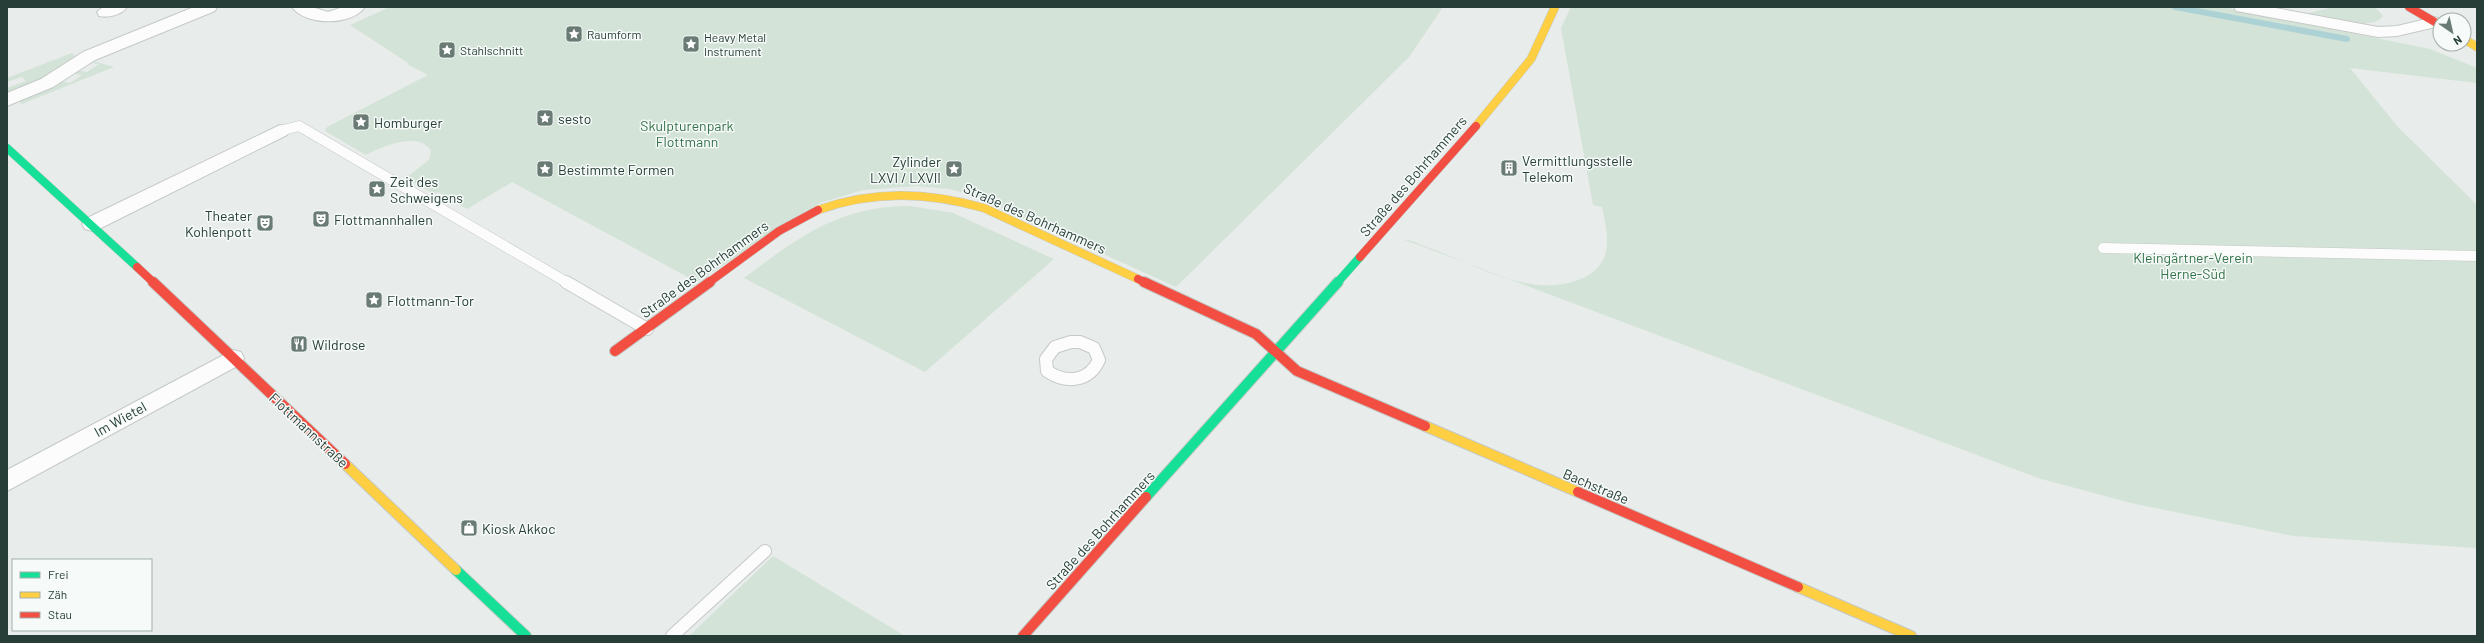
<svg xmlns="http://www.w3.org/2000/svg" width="2484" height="643" font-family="Barlow,sans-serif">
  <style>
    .green { fill: #d3e3d7 }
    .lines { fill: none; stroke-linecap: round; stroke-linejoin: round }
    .stream { stroke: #add2d6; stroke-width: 6 }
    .lane-far1-casing { stroke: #c5c9c7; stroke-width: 11 }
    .lane-casing { stroke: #c5c9c7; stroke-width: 14 }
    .street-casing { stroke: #c5c9c7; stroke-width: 2 }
    .fast-far1-casing { stroke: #c3c9c7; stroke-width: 9 }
    .fast-casing { stroke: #c3c9c7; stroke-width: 12 }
    .slow-far1-casing { stroke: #c3c9c7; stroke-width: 9 }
    .slow-casing { stroke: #c3c9c7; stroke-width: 12 }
    .jam-far1-casing { stroke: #c3c9c7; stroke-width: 9 }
    .jam-casing { stroke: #c3c9c7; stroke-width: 12 }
    .lane-far1 { stroke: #fcfcfc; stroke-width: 10 }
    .lane { stroke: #fcfcfc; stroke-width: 12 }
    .street { fill: #fcfcfc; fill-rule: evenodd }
    .fast-far1 { stroke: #16e098; stroke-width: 8 }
    .fast { stroke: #16e098; stroke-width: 10 }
    .slow-far1 { stroke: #ffcf43; stroke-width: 8 }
    .slow { stroke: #ffcf43; stroke-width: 10 }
    .jam-far1 { stroke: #f24e42; stroke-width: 8 }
    .jam { stroke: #f24e42; stroke-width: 10 }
    .labels { text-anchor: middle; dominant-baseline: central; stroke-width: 3; stroke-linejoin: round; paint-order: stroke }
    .far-poi-label { font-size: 12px; fill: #263e37; stroke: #f6faf8; text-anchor: start }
    .poi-label { font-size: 14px; fill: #263e37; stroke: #f6faf8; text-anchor: start }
    .park-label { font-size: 14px; fill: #347249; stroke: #f6faf8 }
    .street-label { font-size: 14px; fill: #263e37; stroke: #f6faf8 }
  </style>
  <rect width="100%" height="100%" fill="#e8ecea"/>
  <path class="green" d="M390,7H1443L1409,57L1176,287L976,196L949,189L916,186L863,190L820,203L697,282L512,182L467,209L438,192L434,194L406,178L429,160L431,151C420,130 380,147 366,155L325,131L327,127L428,75L407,64L408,63L350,25Z
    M1571,7H2223L2430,49L2477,68V83L2350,68L2398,127L2477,205V548L2293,536L2131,503L2038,478L1405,240C1410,239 1421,245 1427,247C1474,264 1533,301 1583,278C1615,263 1608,235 1602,207L1593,205L1561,28Z
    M2335,7H2375L2383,16C2373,32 2321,17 2304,14Z
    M72,53L76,57L44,78L10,93L7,91V88L26,81L22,77L7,82V78Z
    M90,60L114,67L22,104L16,99L58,81L70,83L82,75L70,73L75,70L87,72L99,64L87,62Z
    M910,206L953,213L1054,259L925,372L744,278C799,237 839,206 910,206Z
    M773,556L905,636H689Z"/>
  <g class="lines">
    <path class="stream" d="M2175,7L2347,39"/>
    <g class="lane-far1-casing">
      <path id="lane-far1" d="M280,131L299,126L568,283
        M2103,248L2477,256"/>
    </g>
    <g class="lane-casing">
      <path id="lane" d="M566,282L647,329
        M1071,342H1080L1094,348L1099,360C1089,382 1066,384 1047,371L1046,359L1055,347Z
        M672,636L765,551"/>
    </g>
    <g class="street-casing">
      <path id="street" d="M103,7H127C122,15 108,18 99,16L97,12Z
        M194,7H217L215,11L95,60L53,87L7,106V93L41,79L83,52Z
        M292,7H312L328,12L343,7H365C352,26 305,26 292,7Z
        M2234,7H2270L2378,27L2397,26L2435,17L2442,20H2440V26L2397,36L2378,37L2242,12L2236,11Z
        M280,125L287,127L289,131L287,135L99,229L92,231L85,229L82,224L85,219Z
        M233,350L241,352L244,358L241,364L7,491V470Z"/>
    </g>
    <g class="fast-far1-casing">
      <path id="fast-far1" d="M7,148L137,267
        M1337,283L1360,257"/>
    </g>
    <g class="fast-casing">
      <path id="fast" d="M1146,497L1338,282
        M456,570L526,636"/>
    </g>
    <g class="slow-far1-casing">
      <path id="slow-far1" d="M2464,39L2477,47
        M1476,126L1531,59L1555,7
        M818,210C874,190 927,192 984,208L1138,279"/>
    </g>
    <g class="slow-casing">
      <path id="slow" d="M1425,426L1578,492
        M345,464L456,570
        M1798,587L1911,636"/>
    </g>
    <g class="jam-far1-casing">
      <path id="jam-far1" d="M2409,7L2440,25
        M1360,257L1476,126
        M137,267L154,283
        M1138,279L1146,283
        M708,283L779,231L818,210"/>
    </g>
    <g class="jam-casing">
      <path id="jam" d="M153,282L345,464
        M1144,282L1256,334L1297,371L1425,426
        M615,351L710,282
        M1578,492L1798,587
        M1023,636L1146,497"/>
    </g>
    <use href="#lane-far1" class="lane-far1"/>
    <use href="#lane" class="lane"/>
    <use href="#street" class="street"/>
    <use href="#fast-far1" class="fast-far1"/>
    <use href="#fast" class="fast"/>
    <use href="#slow-far1" class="slow-far1"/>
    <use href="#slow" class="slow"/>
    <use href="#jam-far1" class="jam-far1"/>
    <use href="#jam" class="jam"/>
  </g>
  <defs>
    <g id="sight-square" transform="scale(0.9)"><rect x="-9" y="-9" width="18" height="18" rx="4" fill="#6a7b76" stroke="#f6faf8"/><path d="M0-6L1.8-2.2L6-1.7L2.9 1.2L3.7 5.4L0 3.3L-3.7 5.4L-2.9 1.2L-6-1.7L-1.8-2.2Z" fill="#fff"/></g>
    <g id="building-square" transform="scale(0.9)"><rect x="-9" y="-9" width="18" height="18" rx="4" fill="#6a7b76" stroke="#f6faf8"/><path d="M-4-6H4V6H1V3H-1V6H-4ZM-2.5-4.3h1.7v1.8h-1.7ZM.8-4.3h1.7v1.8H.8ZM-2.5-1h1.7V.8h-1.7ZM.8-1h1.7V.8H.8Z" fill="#fff"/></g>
    <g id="theatre-square" transform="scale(0.9)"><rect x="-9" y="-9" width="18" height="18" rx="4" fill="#6a7b76" stroke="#f6faf8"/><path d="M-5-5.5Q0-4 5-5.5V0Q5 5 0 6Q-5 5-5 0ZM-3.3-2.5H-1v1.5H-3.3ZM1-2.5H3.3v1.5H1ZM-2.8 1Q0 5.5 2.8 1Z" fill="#fff"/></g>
    <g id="restaurant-square" transform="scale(0.9)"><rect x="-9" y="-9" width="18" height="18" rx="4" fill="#6a7b76" stroke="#f6faf8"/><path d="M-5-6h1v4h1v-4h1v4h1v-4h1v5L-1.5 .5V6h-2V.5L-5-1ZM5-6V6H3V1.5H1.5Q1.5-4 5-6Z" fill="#fff"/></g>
    <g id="shop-square" transform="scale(0.9)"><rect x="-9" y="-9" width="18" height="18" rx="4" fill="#6a7b76" stroke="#f6faf8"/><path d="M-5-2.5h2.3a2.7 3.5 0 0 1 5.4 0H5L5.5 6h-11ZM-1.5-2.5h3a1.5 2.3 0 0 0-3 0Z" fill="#fff"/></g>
  </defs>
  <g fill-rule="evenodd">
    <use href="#sight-square" x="574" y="34"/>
    <use href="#sight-square" x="691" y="44"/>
    <use href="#sight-square" x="447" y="50"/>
    <use href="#sight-square" x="545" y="118"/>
    <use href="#sight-square" x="361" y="122"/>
    <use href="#building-square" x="1509" y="168"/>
    <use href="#sight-square" x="545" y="169"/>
    <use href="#sight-square" x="954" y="169"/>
    <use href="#sight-square" x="377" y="189"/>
    <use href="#theatre-square" x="321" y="219"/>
    <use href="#theatre-square" x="265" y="223"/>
    <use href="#sight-square" x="374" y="300"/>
    <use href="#restaurant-square" x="299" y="344"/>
    <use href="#shop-square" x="469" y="528"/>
  </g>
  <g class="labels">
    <g class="far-poi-label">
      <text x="587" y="34">Raumform</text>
      <text x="704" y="37">Heavy Metal<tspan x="704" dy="14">Instrument</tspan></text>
      <text x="460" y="50">Stahlschnitt</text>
    </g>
    <g class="poi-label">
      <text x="558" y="118">sesto</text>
      <text x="374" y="122">Homburger</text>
      <text x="1522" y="160">Vermittlungsstelle<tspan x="1522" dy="16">Telekom</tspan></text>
      <text x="941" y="161" text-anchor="end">Zylinder<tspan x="941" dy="16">LXVI / LXVII</tspan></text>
      <text x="558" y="169">Bestimmte Formen</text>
      <text x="390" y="181">Zeit des<tspan x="390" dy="16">Schweigens</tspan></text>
      <text x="252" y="215" text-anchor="end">Theater<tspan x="252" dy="16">Kohlenpott</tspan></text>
      <text x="334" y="219">Flottmannhallen</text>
      <text x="387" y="300">Flottmann-Tor</text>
      <text x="312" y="344">Wildrose</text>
      <text x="482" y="528">Kiosk Akkoc</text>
    </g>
    <g class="park-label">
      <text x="687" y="125">Skulpturenpark<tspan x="687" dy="16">Flottmann</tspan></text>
      <text x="2193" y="257">Kleingärtner-Verein<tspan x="2193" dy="16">Herne-Süd</tspan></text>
    </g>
    <g class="street-label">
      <text transform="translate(1413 176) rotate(-49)">Straße des Bohrhammers</text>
      <text transform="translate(1035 218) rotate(24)">Straße des Bohrhammers</text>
      <text transform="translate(704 269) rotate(-36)">Straße des Bohrhammers</text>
      <text transform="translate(120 419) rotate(-29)">Im Wietel</text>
      <text transform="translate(309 430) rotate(43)">Flottmannstraße</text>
      <text transform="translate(1596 486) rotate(23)">Bachstraße</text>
      <text transform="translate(1100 530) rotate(-48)">Straße des Bohrhammers</text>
    </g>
  </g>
  <rect width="2484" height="643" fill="none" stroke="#263e37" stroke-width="16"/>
  <rect x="12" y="559" width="140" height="72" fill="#f6faf8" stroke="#a3afab"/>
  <rect x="20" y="572" width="20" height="6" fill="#16e098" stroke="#a3afab"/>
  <text x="48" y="579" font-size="12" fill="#263e37">Frei</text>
  <rect x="20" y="592" width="20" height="6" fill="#ffcf43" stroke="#a3afab"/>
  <text x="48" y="599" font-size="12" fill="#263e37">Zäh</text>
  <rect x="20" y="612" width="20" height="6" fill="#f24e42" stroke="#a3afab"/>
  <text x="48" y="619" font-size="12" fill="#263e37">Stau</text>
  <g transform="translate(2452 32) rotate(146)"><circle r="19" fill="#f6faf8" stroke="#a3afab"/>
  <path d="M0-3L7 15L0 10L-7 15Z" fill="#6a7b76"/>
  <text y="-6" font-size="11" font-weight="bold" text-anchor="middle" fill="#263e37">N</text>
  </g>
</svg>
